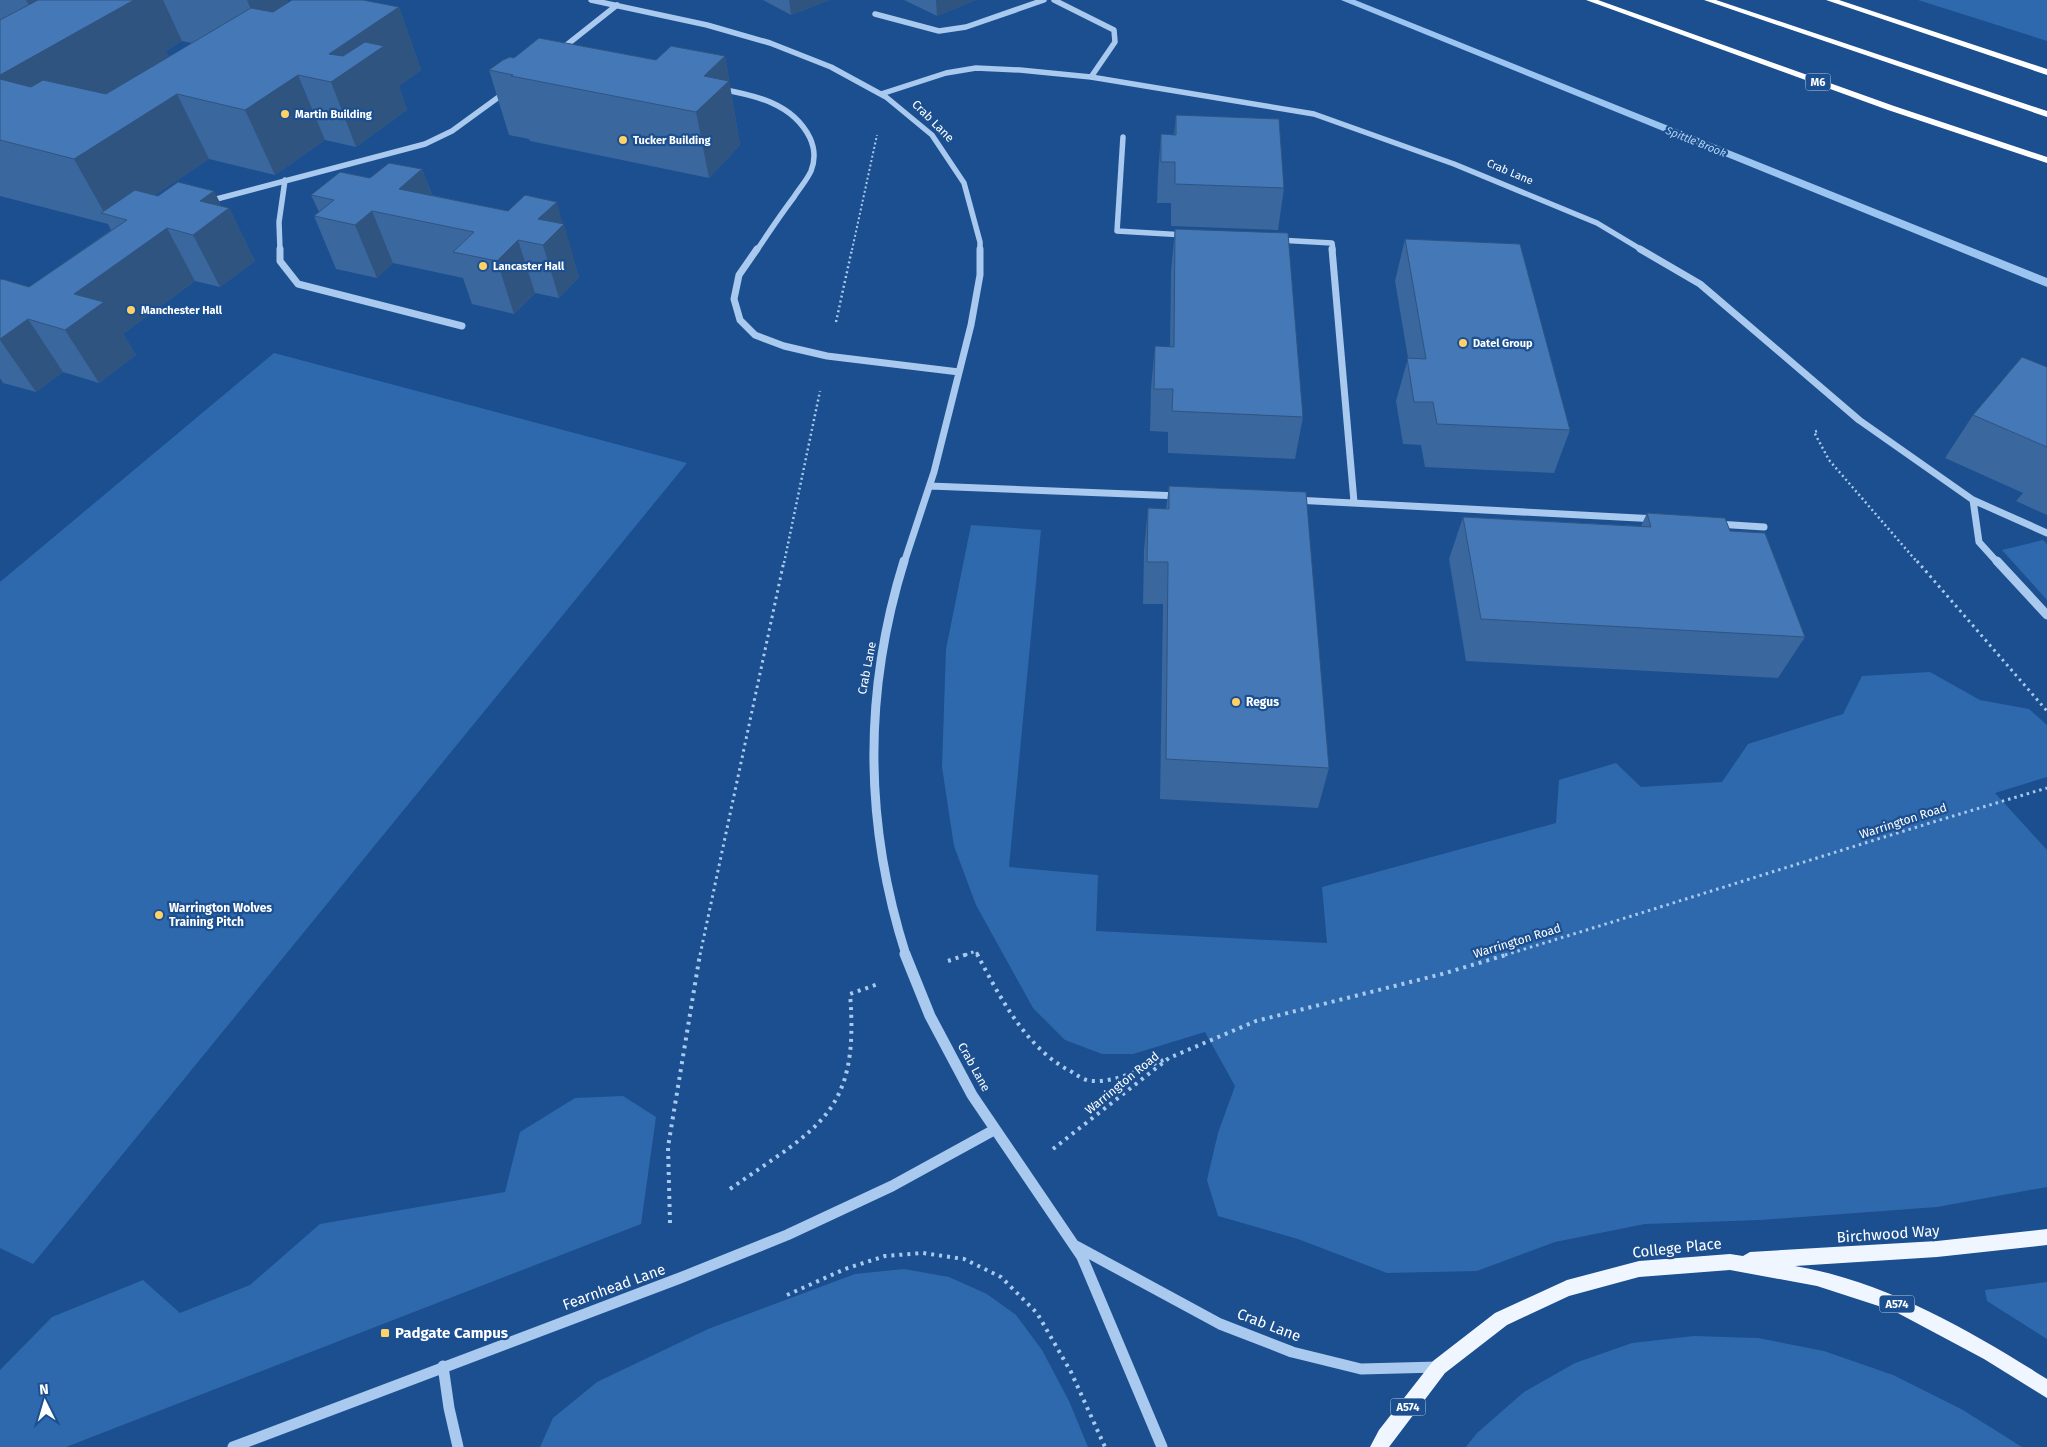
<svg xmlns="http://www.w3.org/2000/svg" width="2047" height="1447" font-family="'Fira Sans',sans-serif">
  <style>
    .green { fill: #2e69ad }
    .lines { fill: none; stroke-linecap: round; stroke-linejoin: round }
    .stream { fill: #9cc4f0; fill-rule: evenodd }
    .path-far3 { stroke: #a9c9ee; stroke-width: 2; stroke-dasharray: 2 2.5; stroke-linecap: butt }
    .path-far2 { stroke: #a9c9ee; stroke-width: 2.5; stroke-dasharray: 2 3; stroke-linecap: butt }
    .path-far1 { stroke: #a9c9ee; stroke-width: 3; stroke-dasharray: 2.5 4; stroke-linecap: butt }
    .path { stroke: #a9c9ee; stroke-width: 4; stroke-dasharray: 3 5; stroke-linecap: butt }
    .minor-far3 { stroke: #a9c9ee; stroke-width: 5.5 }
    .minor-far2 { stroke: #a9c9ee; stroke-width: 7 }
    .minor-far1 { stroke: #a9c9ee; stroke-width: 9 }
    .minor { stroke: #a9c9ee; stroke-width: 11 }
    .major { fill: #f0f6ff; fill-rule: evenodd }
    .highway { fill: #fff; fill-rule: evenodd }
    .wall { fill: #3a679d; fill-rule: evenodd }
    .shaded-wall { fill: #305480 }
    .building { fill: #4478b7; stroke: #305480 }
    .poi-dot { fill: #ffd166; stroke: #1b4f8f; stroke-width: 2 }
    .labels { text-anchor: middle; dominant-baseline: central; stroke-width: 4.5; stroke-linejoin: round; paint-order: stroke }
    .shield { fill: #1b4f8f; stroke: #bbcadd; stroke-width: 1 }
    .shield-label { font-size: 11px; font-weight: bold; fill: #fff }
    .far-poi-label { font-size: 11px; font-weight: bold; fill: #fff; stroke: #1b4f8f; text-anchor: start }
    .far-water-label { font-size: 11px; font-style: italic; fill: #b5d3f5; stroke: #1b4f8f }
    .far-street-label { font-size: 11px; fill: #fff; stroke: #1b4f8f }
    .street-label { font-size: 12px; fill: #fff; stroke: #1b4f8f }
    .poi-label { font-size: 12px; font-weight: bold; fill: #fff; stroke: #1b4f8f; text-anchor: start }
    .near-street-label { font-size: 15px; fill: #fff; stroke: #1b4f8f }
    .near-poi-label { font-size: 15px; font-weight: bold; fill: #fff; stroke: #1b4f8f; text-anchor: start }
  </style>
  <rect width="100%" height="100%" fill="#1b4f8f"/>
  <path class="green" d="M1918,0H2047V41Z
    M274,353L687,463L33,1264L0,1248V582Z
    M971,525L1041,530L1009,867L1098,875L1096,931L1327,943L1322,887L1556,823L1559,780L1616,763L1641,787L1722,782L1748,744L1843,714L1862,676L1930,672L1980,700L2029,709L2047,725V777L1995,793L2047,850V1187L1937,1207L1760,1220L1645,1224L1555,1242L1477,1271L1387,1273L1298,1239L1218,1216L1207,1180L1218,1133L1235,1086L1205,1032L1133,1054H1102L1065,1040L1033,1008L976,905L954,846L942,767L946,649Z
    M2043,540L2047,544V600L2002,550Z
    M623,1096L656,1117L641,1224L66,1447H0V1370L52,1317L143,1280L180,1313L250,1285L320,1224L505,1192L520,1132L575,1098Z
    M904,1269L949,1277L987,1294L1016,1315L1042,1350L1069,1401L1088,1447H540L553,1418L597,1382L708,1329L855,1274Z
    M2047,1282V1339L1987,1301L1985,1290Z
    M1694,1336L1758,1338L1824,1351L1893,1375L1963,1410L2022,1447H1466L1477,1433L1524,1392L1575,1363L1632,1343Z"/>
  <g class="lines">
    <path class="stream" d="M1341,0H1355L2047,278V287Z"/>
    <path class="path-far3" d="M852,250L877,135"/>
    <path class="path-far2" d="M836,322L852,249
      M1817,431L1814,432L1829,460L1918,563
      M784,563L820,391"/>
    <path class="path-far1" d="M1917,561L2047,711
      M700,955L784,561
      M965,955L976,951L978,955
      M1505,955C1686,900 1866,841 2047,788"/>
    <path class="path" d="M977,954C1000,997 1026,1049 1072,1072C1078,1076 1085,1081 1093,1081C1118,1082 1143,1068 1166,1059
      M948,961L968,954
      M1053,1149L1169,1058L1256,1021L1442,974L1509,954
      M730,1189C818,1127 860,1114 850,994L878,984
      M670,1223L668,1147L700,954
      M787,1295L845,1269L885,1256L923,1253L964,1259L1001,1277L1037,1313L1071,1372L1105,1447"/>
    <path class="minor-far3" d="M591,0L707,25L770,43L831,67L886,97L932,135L964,183L980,242V250
      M1054,0L1114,30L1115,42L1091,77
      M875,14L939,31L966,27L1044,0
      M559,51L617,5
      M720,89C754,95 793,103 810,138C815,149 815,161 811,171C807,180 799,189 794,197C781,214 769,232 757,250
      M881,94L946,73L976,68L1020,70L1091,77L1314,114L1454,164L1597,223L1642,250
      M1123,137L1117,231L1185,235
      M209,201L425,144L452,131L507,91
      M1278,240L1332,243L1333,250
      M280,250L279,222L285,180"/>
    <path class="minor-far2" d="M280,249V261L298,284L462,326
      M757,249L739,275L734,299L740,320L755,335L784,346L827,356L959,372
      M1332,249L1354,502
      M1640,249L1700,284L1859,420L1973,500L2047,533
      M930,486L1180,496
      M1295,500L1657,519
      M1973,500L1979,542L1998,563
      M1717,524L1764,527
      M904,563L934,472L971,325L980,275V249"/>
    <path class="minor-far1" d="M904,561C863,693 864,824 906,955
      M1997,561L2047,615"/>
    <path class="minor" d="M905,954L930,1016L972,1095L1082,1257L1162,1447
      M1076,1246L1220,1324L1292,1352L1361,1369L1438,1367
      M443,1366L449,1408L458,1447
      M233,1447L680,1278L787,1235L892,1186L994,1130"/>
    <path class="major" d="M2047,1229V1245L1937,1257L1795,1266C1887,1282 1969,1330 2047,1379V1398L1984,1359L1894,1311L1817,1286L1730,1270L1639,1277L1569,1296L1507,1325L1445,1373L1389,1447H1370L1379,1430L1433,1361L1495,1313L1567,1280L1639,1261L1730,1254L1743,1256L1750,1252L1937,1241Z"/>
    <path class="highway" d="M1586,0H1598L1894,106L2047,157V163L1888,110Z
      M1704,0H1716L2047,111V117Z
      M1826,0H1839L2047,69V75Z"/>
  </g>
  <path class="wall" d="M0,0H287L288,3L399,7L421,70L399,86L407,110L356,147L325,140L275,175L209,159L155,195L229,208L255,261L220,287L195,281L123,334L136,355L99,383L63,372L36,392L3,383L0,378V280L29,287L111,230L108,224L0,196ZM182,41L192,43L169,57L166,51Z
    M763,0H830L791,15Z
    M904,0H976L937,16Z
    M725,56L740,145L709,178L530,141L529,139L509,135L489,70L514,58L656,60Z
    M1176,115L1284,188L1278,230L1171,226V203H1157L1158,175L1161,134L1174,135Z
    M422,169L432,195L563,224L579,277L559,298L535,293L514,314L472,304L463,278L393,263L377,278L336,269L314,216L319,212L311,195L370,178Z
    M1175,229L1303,417L1295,459L1168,453V432L1150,431L1151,388L1155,346L1170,347L1171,271Z
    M1405,239L1570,430L1554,473L1425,467L1421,445L1403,444L1396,401L1408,358L1395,281Z
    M2047,367V515L2016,501L2023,493L1945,458L1973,415Z
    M1169,486L1329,768L1318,808L1160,799L1163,604H1143L1144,550L1148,508L1166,509Z
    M1647,513L1730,531L1805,637L1778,678L1466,661L1449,559L1463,517L1641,526Z"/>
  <path class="shaded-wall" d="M26,0H52L42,30Z
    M129,0H163L182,41L166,51L170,59L32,143L0,89V75Z
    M247,0H287L303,40L272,60Z
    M789,0H830L791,15Z
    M936,0H976L937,16Z
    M399,7L421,70L399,86L407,110L356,147L331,82L329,54Z
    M725,56L740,145L709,178L696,112L704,76Z
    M298,75L325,140L275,175L245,110Z
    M177,94L209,159L121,218L105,214L74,159Z
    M422,169L441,221L399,189Z
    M214,191L225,212L229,208L255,261L220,287L193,235L200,201Z
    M557,202L563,225L564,224L579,277L559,298L543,245L538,219Z
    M372,211L393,263L377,278L355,225Z
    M167,228L195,281L123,334L136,355L99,383L65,330L74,294Z
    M518,240L535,293L514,314L497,261Z
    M28,319L63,372L36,392L0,340V339Z"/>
  <path class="building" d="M38,0H134L0,75V20Z
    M292,0H363L399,7L329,54L343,56L365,42L384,46L331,82L298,75L245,110L177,94L74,159L0,140V79L31,87L43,80L106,94L251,8L273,12Z
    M539,38L656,60L671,46L725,56L704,76L729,81L696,112L511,76L513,75L489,70L503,60L510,57L514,58Z
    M1176,115L1279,119L1284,188L1175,184V162H1161V134L1176,135Z
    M389,163L422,169L399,189L508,211L525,195L557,202L538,219L564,224L543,245L518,240L497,261L453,252L474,232L372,211L355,225L314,216L334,200L311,195L340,172L370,178Z
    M178,182L214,191L200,201L229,208L193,235L167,228L74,294L104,302L65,330L28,319L0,339V280L2,279L29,287L127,220L101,213L135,190L158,196Z
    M1175,229L1288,233L1303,417L1172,411L1173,389H1154L1155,346L1174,347Z
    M1405,239L1520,244L1570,430L1437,424L1433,402H1414L1407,358L1426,359Z
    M2022,357L2047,367V447L1973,415Z
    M1169,486L1306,492L1329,768L1166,759L1168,562H1147L1148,508L1169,509Z
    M1647,513L1725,518L1730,531L1765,533L1805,637L1481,619L1463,517L1651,527Z"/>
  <g class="poi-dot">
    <circle cx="285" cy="114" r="5"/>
    <circle cx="623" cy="140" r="5"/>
    <circle cx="483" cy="266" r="5"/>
    <circle cx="131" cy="310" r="5"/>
    <circle cx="1463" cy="343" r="5"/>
    <circle cx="1236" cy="702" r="5"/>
    <circle cx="159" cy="915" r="5"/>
    <rect x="380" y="1328" width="10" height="10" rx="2.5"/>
  </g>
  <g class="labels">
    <g class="shield">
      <rect x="1805.5" y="73.5" width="25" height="17" rx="4"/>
      <rect x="1879.5" y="1295.5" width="35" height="17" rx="4"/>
      <rect x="1390.5" y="1398.5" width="35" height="17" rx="4"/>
    </g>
    <g class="shield-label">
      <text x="1818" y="82">M6</text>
      <text x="1897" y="1304">A574</text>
      <text x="1408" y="1407">A574</text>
    </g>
    <g class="far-poi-label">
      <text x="295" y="114">Martin Building</text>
      <text x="633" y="140">Tucker Building</text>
      <text x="493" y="266">Lancaster Hall</text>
      <text x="141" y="310">Manchester Hall</text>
      <text x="1473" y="343">Datel Group</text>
    </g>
    <g class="far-water-label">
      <text transform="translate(1696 142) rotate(22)">Spittle Brook</text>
    </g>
    <g class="far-street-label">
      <text transform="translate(1510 172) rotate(23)">Crab Lane</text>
    </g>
    <g class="street-label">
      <text transform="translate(933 121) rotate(45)">Crab Lane</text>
      <text transform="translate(867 668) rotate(-79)">Crab Lane</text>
      <text transform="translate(1903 821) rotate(-18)">Warrington Road</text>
      <text transform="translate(1517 941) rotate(-17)">Warrington Road</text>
      <text transform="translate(974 1067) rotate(61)">Crab Lane</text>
      <text transform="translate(1122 1083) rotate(-39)">Warrington Road</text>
    </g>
    <g class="poi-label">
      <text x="1246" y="702">Regus</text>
      <text x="169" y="908">Warrington Wolves<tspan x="169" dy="14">Training Pitch</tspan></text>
    </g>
    <g class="near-street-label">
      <text transform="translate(1888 1234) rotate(-4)">Birchwood Way</text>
      <text transform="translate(1677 1248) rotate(-6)">College Place</text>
      <text transform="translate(614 1287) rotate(-20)">Fearnhead Lane</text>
      <text transform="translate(1269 1325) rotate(21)">Crab Lane</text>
    </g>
    <g class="near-poi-label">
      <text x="395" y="1333">Padgate Campus</text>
    </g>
  </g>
  <g transform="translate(45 1402) rotate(355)" stroke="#1b4f8f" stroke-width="4" paint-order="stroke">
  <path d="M0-4L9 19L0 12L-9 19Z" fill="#ffffff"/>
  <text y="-8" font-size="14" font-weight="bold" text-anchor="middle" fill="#ffffff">N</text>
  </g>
</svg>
